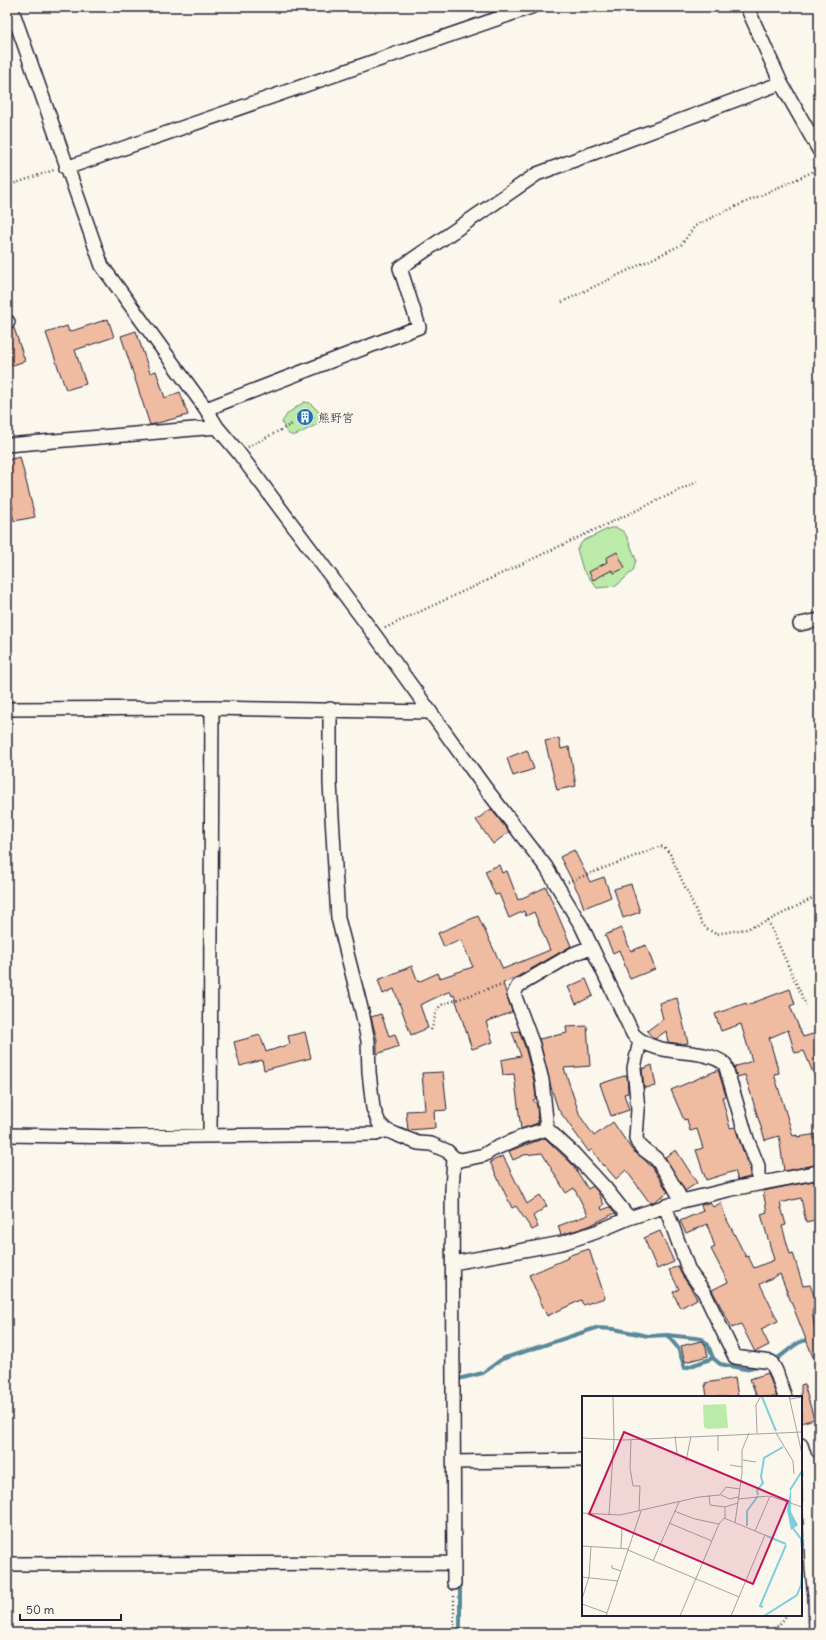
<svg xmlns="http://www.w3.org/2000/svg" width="826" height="1640" font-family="Delius,'Klee One',sans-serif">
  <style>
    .green { fill: #bceaa9; stroke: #6f8672 }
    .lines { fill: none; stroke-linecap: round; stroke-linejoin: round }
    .stream { stroke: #59899b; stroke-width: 4 }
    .building { fill: #f0bca1; stroke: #22223b }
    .minor-casing { stroke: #22223b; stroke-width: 16 }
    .path { stroke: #22223b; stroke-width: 2.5; stroke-dasharray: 1 3; stroke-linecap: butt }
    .minor { stroke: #fbf7ec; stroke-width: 13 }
    .labels { text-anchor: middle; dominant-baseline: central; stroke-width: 3.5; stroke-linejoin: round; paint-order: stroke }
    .poi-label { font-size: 12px; fill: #22223b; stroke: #fbf7ec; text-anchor: start }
    .inset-river { fill: none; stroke: #7ecedb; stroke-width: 2 }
    .inset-road { fill: none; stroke: #a4a2a5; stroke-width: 1 }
    .view { fill: #c2185b; fill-opacity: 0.15; stroke: #c2185b; stroke-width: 2 }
    .inset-edge { fill: none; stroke: #22223b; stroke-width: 2 }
  </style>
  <rect width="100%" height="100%" fill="#fbf7ec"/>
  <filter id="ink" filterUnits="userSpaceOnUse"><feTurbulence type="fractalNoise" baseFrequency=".025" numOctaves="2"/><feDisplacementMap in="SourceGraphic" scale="8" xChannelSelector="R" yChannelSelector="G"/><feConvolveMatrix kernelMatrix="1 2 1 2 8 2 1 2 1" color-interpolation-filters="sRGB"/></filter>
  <g filter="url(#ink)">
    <path class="green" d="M304,402L310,403L322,415L323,420C317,425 312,427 306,430C292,438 288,438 282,422L288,413Z
      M610,528H617L624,532L629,541L636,560L633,571L616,586L597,588L583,570L577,549L583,541Z"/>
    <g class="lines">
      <path class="stream" d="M667,1335L678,1348L685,1368L713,1358
        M773,1361C790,1352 798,1335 819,1341
        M458,1384V1379L483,1373L502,1359L596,1328L614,1329L648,1336L667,1335L695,1338L702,1339L708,1345L713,1358L720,1364L745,1369L762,1365
        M460,1582V1633"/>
    </g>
    <path class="building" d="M108,319L114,337L75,350L86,384L66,390L46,333L67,326L69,332Z
      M14,328L25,361L7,367V331Z
      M136,331L150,373L156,371L165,398L180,392L188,415L150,425L121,336Z
      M309,409L314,418L300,425L296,415Z
      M20,457L35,517L14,521L11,509H13L7,485V460Z
      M617,552L625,568L614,573L612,570L593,580L589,572L607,562L606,558Z
      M559,738L561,749L569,747L576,786L557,790L545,741Z
      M527,750L534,769L513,776L507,758Z
      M491,809L509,832L493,844L476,820Z
      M574,850L590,882L604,877L611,897L584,908L579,894L560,857Z
      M499,865L502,873L507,871L518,900L546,887L571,946L517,977L503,983L512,1012L486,1022L493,1042L472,1049L454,995L452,996L450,991L420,1005L428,1028L411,1035L394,989L383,994L378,980L412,966L418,982L438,973L440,978L473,967L461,940L444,947L438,933L478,916L503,969L550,950L534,912L526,916L524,911L509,918L499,894L495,895L485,871Z
      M631,884L640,912L623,918L614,889Z
      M621,928L631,951L646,945L655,969L630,979L619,950L613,953L605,935Z
      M586,979L593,996L576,1004L568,987Z
      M790,989L795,1004L790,1006L803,1037L819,1032V1087L804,1051L795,1053L788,1030L769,1038L779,1073L774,1074L793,1136L797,1135V1137L819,1134V1164L784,1171L779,1136L765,1140L745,1075L737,1077L734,1067L752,1061L741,1024L721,1031L715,1014L746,1003L747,1005Z
      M677,998L688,1043L682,1044L668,1042L666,1031L655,1039L652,1037L647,1031L663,1019L659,1003Z
      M381,1014L389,1036L395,1034L399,1046L377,1054V1040L371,1017Z
      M587,1026L590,1066L564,1068L580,1116L594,1136L613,1122L632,1150L645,1160L650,1166L651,1165L668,1192L655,1201L650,1203L626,1170L616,1179L604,1165L603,1166L592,1149L589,1152L558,1109L551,1087L539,1039L567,1033L566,1027Z
      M519,1031L525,1047L534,1081L536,1098L533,1100L537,1105L538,1123L521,1129L514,1074L503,1075L501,1060L521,1056L512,1032Z
      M305,1032L311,1058L264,1070L262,1060L240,1066L234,1042L260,1035L266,1052L290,1044L288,1036Z
      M652,1065L656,1086L644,1088L642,1069Z
      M718,1070L726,1096L722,1097L730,1128L735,1127L750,1172V1177L738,1180L735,1171L706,1180L696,1150L703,1148L697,1129L690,1131L687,1119L684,1120L671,1090Z
      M443,1072L447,1110L434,1111L435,1128L408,1130L406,1111L425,1110L422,1073Z
      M627,1075L628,1093L624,1094L629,1110L611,1116L600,1084Z
      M545,1138L573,1165L588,1189L593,1186L598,1192L604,1205L601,1207L602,1210L610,1207L615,1213L589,1226L561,1235L558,1226L588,1215L574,1188L566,1193L542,1153L524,1155L513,1160L509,1151Z
      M676,1150L697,1183L685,1191L665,1157Z
      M503,1156L527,1204L540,1195L547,1206L533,1216L538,1227L532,1230L516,1206L512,1208L490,1162Z
      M819,1180V1219L806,1222L801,1198L780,1203L786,1225L782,1226L790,1254L793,1253L803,1286L810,1285L819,1308L812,1310L818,1355L813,1357L780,1274L760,1284L778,1321L761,1329L769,1345L755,1352L741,1324L732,1328L712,1290L728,1282L711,1249L715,1247L707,1224L686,1233L680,1221L703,1211L701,1205L710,1203L713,1207L721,1203L726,1218L746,1257L748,1256L754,1268L774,1260L761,1214L767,1212L763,1191Z
      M660,1231L674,1262L657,1269L644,1238Z
      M589,1249L605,1298L583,1305L581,1300L547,1316L529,1275L568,1258L567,1256Z
      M678,1266L682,1275L692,1290L697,1299L680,1308L673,1292L679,1289L669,1270Z
      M701,1341L705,1344L708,1356L685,1362L681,1346Z
      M768,1373L777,1397H757L750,1379Z
      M735,1378L738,1397H707L705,1383Z
      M804,1384L814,1419L801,1423V1385Z"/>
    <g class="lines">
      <g class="minor-casing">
        <path id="minor" d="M11,7L102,266L206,409L217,427L238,452L374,634L486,789L546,867L582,927L633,1034C658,1060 701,1045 725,1064L747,1139L758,1166V1183
          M747,7L781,83L819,150
          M66,168L531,7
          M7,323L8,322
          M206,409L419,327L400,268L537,174L781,83
          M7,445L217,427
          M800,624L819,620
          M7,709L212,708L429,712
          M330,709V783L338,918L362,1012L368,1041L369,1072L373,1108L379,1123L386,1130L395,1134L418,1143L431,1144L447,1151L454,1158L461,1160L484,1155L492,1150L524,1136L547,1129
          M591,947L573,954L518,986L514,994L533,1045L542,1080L547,1129L572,1152L606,1189L629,1218
          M640,1041L634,1068L638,1109L636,1138C638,1149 650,1152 657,1160C667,1172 674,1187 682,1201
          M7,1135L124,1137L376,1134L386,1130
          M210,1135L212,708
          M665,1206L689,1271L704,1292L735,1357L771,1362L776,1371L785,1397
          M453,1263L562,1243L596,1232L629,1218L682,1201L732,1189L819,1172
          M801,1445L806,1461
          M801,1460L808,1461L812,1570L815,1595L816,1633
          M454,1462L583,1460
          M7,1564L454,1563
          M454,1583L452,1189L454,1158"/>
      </g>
      <path class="path" d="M7,186L54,170
        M562,302L681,245L695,226L715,216L819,169
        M248,447L294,423
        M385,628L697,482
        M568,882L661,846L665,848L670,854L701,922L707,929L716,934L746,929L768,921L819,895
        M768,921L806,1005
        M431,1030C435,1021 434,1013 441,1005L497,986H503
        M454,1596V1633
        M767,1633L779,1625L787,1615"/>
      <use href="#minor" class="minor"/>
    </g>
  </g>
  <defs>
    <g id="building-disc" transform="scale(0.9)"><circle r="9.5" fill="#1f6fb2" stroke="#fbf7ec"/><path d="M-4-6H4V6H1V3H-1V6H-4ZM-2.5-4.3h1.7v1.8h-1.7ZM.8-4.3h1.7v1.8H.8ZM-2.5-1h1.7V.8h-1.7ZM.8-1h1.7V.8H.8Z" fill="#fff"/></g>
  </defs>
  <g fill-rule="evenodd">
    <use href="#building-disc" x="305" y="417"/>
  </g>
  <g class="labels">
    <g class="poi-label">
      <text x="318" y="417">熊野宮</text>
    </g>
  </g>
  <g transform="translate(582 1396)">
    <rect width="220" height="220" fill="#fbf7ec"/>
    <path d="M144,8L146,32L125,33L122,31L121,9Z" fill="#bceaa9"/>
    <path d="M209,91V116L216,129L209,134L205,114Z" fill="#7ecedb"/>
    <path class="inset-river" d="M180,1L194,35M208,94L220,75M176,99L175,94L181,87L179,81L182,62L201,51M165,130V115L176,100M210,131L219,143L220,152M185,140L204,148M181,211L178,210L204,149M182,220L215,199L219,189L220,175"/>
    <path class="inset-road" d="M207,0L220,58M208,3L220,1M175,37L174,9L179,0M194,37L211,65L212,78M93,40L95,57M0,42L41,44L220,36M49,44L48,72L51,90H58L57,115M136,55V39M161,64L174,66M104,65L109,40M148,69L160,71M127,99L128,109L143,111L156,107M139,99L148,103L156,101M156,103L187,100M92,115L113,123L137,128M0,117L38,119L117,101L138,99L144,91L158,93M27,119L32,44L31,0M142,122L185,140M87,127L130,145M153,127L160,77V54L167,37M173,135L188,100L220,111M0,150L47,153M39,152L40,131M46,154L157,201M71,165L97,106M30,169V172L39,175M0,181L36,185M0,203L7,181L9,150M0,208L25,217M24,220L59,115M98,220L137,128L143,121V111M149,220L183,139"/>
    <path class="view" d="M42,36L206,105L171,188L7,118Z"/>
    <rect width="220" height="220" class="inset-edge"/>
  </g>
  <rect width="826" height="1640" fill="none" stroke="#fbf7ec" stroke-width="24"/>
  <rect x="12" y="12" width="802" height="1616" fill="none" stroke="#22223b" stroke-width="1.5" filter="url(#ink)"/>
  <path d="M20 1614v6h101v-6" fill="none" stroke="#22223b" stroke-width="2"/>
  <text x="26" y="1614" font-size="12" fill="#22223b" stroke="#fbf7ec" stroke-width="3" paint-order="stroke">50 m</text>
</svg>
